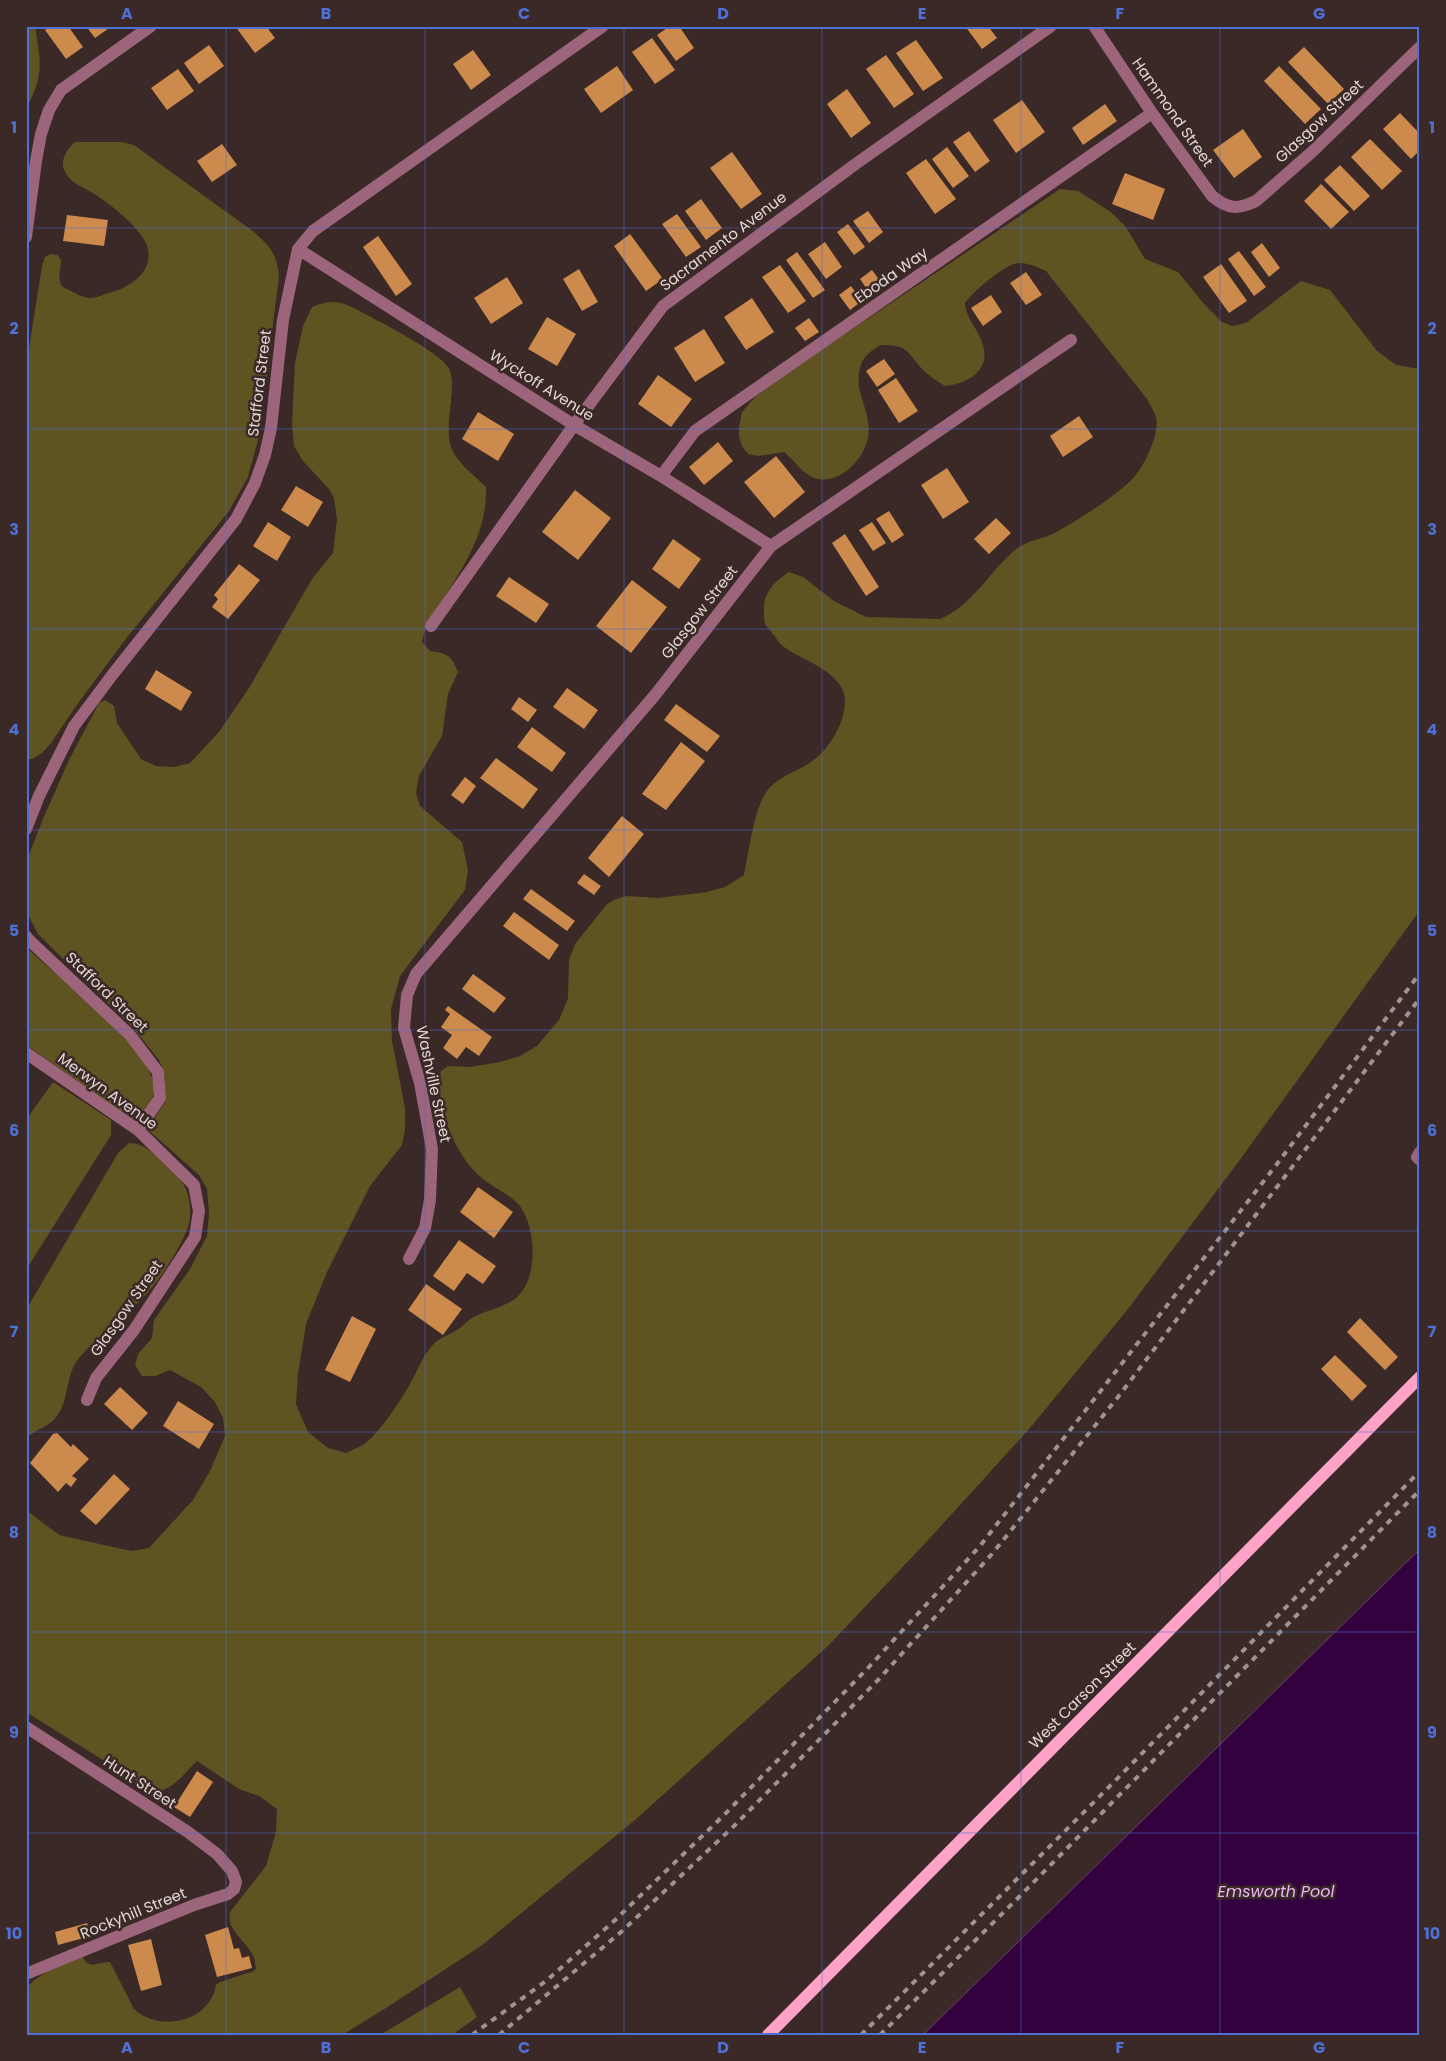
<svg xmlns="http://www.w3.org/2000/svg" width="1446" height="2061" font-family="Poppins,sans-serif">
  <style>
    .green { fill: #5e5321 }
    .water { fill: #34013f; stroke: #68416c }
    .building { fill: #cc8a4c }
    .lines { fill: none; stroke-linecap: round; stroke-linejoin: round }
    .minor { stroke: #9c657b; stroke-width: 12 }
    .major { stroke: #fea2c7; stroke-width: 12 }
    .rail { stroke: #a09290; stroke-width: 4; stroke-dasharray: 6 6; stroke-linecap: butt }
    .grid { fill: none; stroke: #4e70d7; stroke-width: 1; stroke-opacity: 0.55 }
    .labels { text-anchor: middle; dominant-baseline: central; stroke-width: 5; stroke-linejoin: round; paint-order: stroke }
    .street-label { font-size: 15px; fill: #e2d7d5; stroke: #3a2926 }
    .water-label { font-size: 16px; font-style: italic; fill: #efb5fc; stroke: #3a2926 }
    .neatline { fill: none; stroke: #4e70d7; stroke-width: 2 }
    .grid-label { font-size: 16px; text-anchor: middle; font-weight: bold; fill: #4e70d7 }
  </style>
  <rect width="100%" height="100%" fill="#3a2926"/>
  <path class="green" d="M26,26H35C41,63 44,75 26,109Z
    M75,142H121L134,145L254,232C271,248 276,252 279,276L259,436L248,477L229,511L125,640L79,702L51,743L42,753L32,759H26V367L42,266L45,257L51,254L57,255L61,260C61,267 57,280 62,286C64,288 67,289 69,290C75,293 83,298 90,298C95,298 101,296 105,294C126,289 153,275 148,249C145,231 110,204 96,195C86,188 71,184 65,172C59,161 67,149 75,142Z
    M1060,189L1078,191L1111,212L1126,227L1145,259L1178,272L1204,304L1222,322L1232,326L1246,323L1301,281L1330,290L1377,351L1396,365L1420,369V910L1242,1157L1128,1309L1030,1428L931,1537L829,1645L635,1820L481,1946L386,2008L342,2035H26V1988C46,1969 58,1966 83,1957C90,1971 98,1961 110,1962L134,2009C160,2033 210,2022 216,1985L220,1982L254,1971L256,1968C255,1964 255,1959 253,1956C246,1940 226,1931 230,1912L266,1866L276,1832L277,1809L259,1796L239,1789L197,1761C183,1774 174,1790 154,1792L26,1712V1510L59,1535L131,1551L149,1548L193,1500L210,1471L225,1436L223,1418L215,1402L201,1387L170,1370L155,1376H142L135,1365L138,1354L152,1338L154,1320L190,1269L207,1236L209,1212L207,1189L199,1175L147,1129L166,1101L164,1071L159,1060L134,1029L38,934L27,913L26,907L28,857L43,819L69,760L99,703L105,700L114,706L117,723L141,759L156,766L174,767L190,763L219,732L249,688L312,579L333,553L337,519L334,498L329,489L303,461L294,446L292,424L295,363L303,326L312,307C327,301 335,300 350,306C372,318 436,349 448,367C459,383 443,424 451,447C456,462 475,476 486,487C487,531 467,561 444,598C435,612 425,625 422,642L430,651C448,654 451,655 458,672L448,694L442,736L419,776L416,793L420,806L462,842L468,870L465,890L400,976L391,1009L392,1041L405,1108V1129L402,1145L370,1186L327,1272L306,1324L298,1374L296,1404L308,1432L328,1448L346,1453C351,1450 358,1448 363,1445C378,1435 402,1399 411,1382C419,1368 424,1352 437,1341C444,1336 453,1333 460,1328C464,1325 467,1321 472,1318C486,1310 503,1308 516,1298C539,1279 536,1228 520,1206C511,1195 494,1188 483,1179C456,1158 434,1105 441,1071L448,1066L470,1067L500,1062L520,1056L537,1046L559,1020L568,998L569,960L575,944L607,904L616,899L626,896L658,898L707,892L725,887L744,875C748,854 754,811 765,794C775,778 793,773 808,764C828,752 845,724 845,700C844,672 803,661 784,647C779,644 776,637 772,633C770,630 766,626 765,624C764,620 764,612 764,608C764,592 776,580 789,572L803,577L834,601L866,617L940,619C973,605 989,572 1015,550C1026,541 1038,540 1050,535C1070,526 1121,493 1135,476C1145,464 1160,433 1156,417C1154,411 1150,405 1147,399L1046,271C1037,267 1029,263 1019,263C1005,264 974,291 965,303C966,319 979,330 983,345C991,371 967,384 945,386C937,381 929,376 922,369C906,350 907,345 880,345C867,354 861,358 859,374C856,390 867,407 868,423C869,427 869,434 868,438C863,461 837,488 812,477C801,472 794,460 784,452L758,456L748,454L742,446L739,437V427L742,412L755,397L814,355Z
    M26,947C58,979 153,1043 154,1089C154,1102 143,1112 136,1122L26,1045Z
    M53,1082L111,1120V1135L26,1270V1120Z
    M129,1143C145,1143 155,1155 166,1166C173,1173 182,1180 186,1189C189,1197 191,1210 190,1219C187,1238 162,1277 149,1291C128,1315 101,1333 80,1357C65,1373 70,1399 57,1416C49,1427 36,1429 26,1438V1310L118,1153Z
    M460,1987L477,2017L452,2035H380Z"/>
  <path class="water" d="M1420,1549V2035H923Z"/>
  <path class="building" d="M51,26H68L83,47L66,59L45,30Z
    M86,26H112L95,38Z
    M235,26H266L275,38L255,53Z
    M670,26H679L694,48L676,61L657,35Z
    M965,26H988L997,38L982,49Z
    M652,38L675,70L655,84L632,52Z
    M916,40L943,78L923,91L896,53Z
    M209,45L224,66L199,84L184,63Z
    M1304,47L1344,89L1328,104L1288,62Z
    M473,50L491,75L471,90L453,64Z
    M886,55L914,94L894,108L866,69Z
    M617,66L633,90L601,113L584,89Z
    M1279,66L1321,109L1305,124L1264,81Z
    M178,69L194,91L167,110L151,88Z
    M847,89L871,123L851,138L827,104Z
    M1022,100L1045,132L1016,153L993,120Z
    M1105,104L1117,121L1083,145L1072,128Z
    M1400,113L1420,134V150L1411,159L1383,129Z
    M1243,129L1262,157L1234,178L1213,150Z
    M969,131L990,161L975,172L953,142Z
    M1370,139L1402,171L1382,190L1351,157Z
    M222,144L237,165L212,182L197,161Z
    M947,147L969,176L953,188L932,159Z
    M732,152L762,194L741,209L710,168Z
    M926,159L956,199L935,214L906,173Z
    M1340,165L1370,196L1354,211L1324,180Z
    M1125,173L1165,189L1153,220L1112,204Z
    M1321,184L1349,212L1331,229L1304,201Z
    M701,199L722,228L706,240L685,211Z
    M868,211L883,232L869,243L853,221Z
    M677,214L701,247L686,257L662,224Z
    M67,215L108,220L104,246L63,241Z
    M848,224L865,247L854,255L837,232Z
    M630,234L663,279L646,291L614,246Z
    M378,236L412,284L396,296L363,247Z
    M825,242L842,267L826,279L808,254Z
    M1262,243L1280,268L1269,277L1251,252Z
    M1239,251L1266,287L1254,296L1228,259Z
    M797,252L825,290L813,298L786,260Z
    M1221,264L1247,301L1229,313L1203,277Z
    M780,265L806,301L788,313L762,277Z
    M579,269L598,302L582,311L563,279Z
    M872,270L883,285L871,295L860,279Z
    M1026,272L1042,295L1026,305L1010,283Z
    M507,277L523,303L491,324L474,298Z
    M851,286L862,301L850,310L839,295Z
    M991,295L1002,312L983,326L971,308Z
    M752,298L774,332L746,350L724,317Z
    M547,317L576,334L557,366L528,349Z
    M809,318L819,332L805,341L795,328Z
    M704,329L725,363L695,382L674,348Z
    M884,359L895,374L877,387L866,371Z
    M658,375L692,399L671,427L638,404Z
    M896,378L918,411L899,423L878,390Z
    M478,412L514,434L498,461L462,439Z
    M1079,416L1093,437L1063,457L1050,436Z
    M718,442L733,461L704,485L689,467Z
    M776,456L805,492L774,518L744,482Z
    M947,468L969,502L943,519L921,485Z
    M296,486L323,502L308,527L281,510Z
    M575,490L611,518L578,560L542,532Z
    M889,511L904,535L892,543L876,519Z
    M996,518L1011,533L989,554L974,539Z
    M268,522L291,537L277,561L253,546Z
    M872,522L886,543L873,551L859,530Z
    M845,534L879,587L866,596L832,543Z
    M673,539L701,559L679,589L652,569Z
    M239,564L260,580L228,619L212,607L218,599L214,595Z
    M509,577L549,604L536,623L496,596Z
    M632,580L667,607L631,653L596,626Z
    M156,670L192,692L181,711L145,689Z
    M567,688L598,710L584,729L553,707Z
    M519,697L537,710L528,722L511,709Z
    M676,704L720,736L707,752L664,720Z
    M532,727L566,753L552,772L517,747Z
    M681,742L705,761L666,810L642,794Z
    M496,758L538,789L523,809L480,778Z
    M465,777L476,786L463,804L451,795Z
    M622,816L644,834L609,877L588,858Z
    M584,874L601,886L594,895L577,883Z
    M531,889L575,921L567,931L523,899Z
    M514,912L559,945L549,960L503,926Z
    M473,974L506,998L494,1013L462,989Z
    M448,1006L492,1037L479,1056L466,1047L457,1059L443,1048L452,1035L441,1027L450,1014L445,1010Z
    M478,1187L513,1212L494,1238L460,1212Z
    M459,1240L496,1266L483,1284L467,1273L454,1291L433,1276Z
    M426,1284L462,1309L443,1335L408,1310Z
    M352,1316L376,1329L350,1382L325,1370Z
    M1360,1318L1398,1357L1385,1370L1347,1332Z
    M1335,1355L1367,1386L1352,1401L1321,1369Z
    M120,1387L148,1413L132,1430L104,1404Z
    M178,1401L214,1424L199,1449L163,1426Z
    M57,1433L71,1447L73,1444L89,1459L72,1476L77,1479L71,1487L66,1483L58,1492L30,1463L53,1434Z
    M114,1474L130,1489L96,1525L80,1511Z
    M197,1771L213,1782L190,1817L174,1807Z
    M87,1923L91,1936L58,1945L55,1932Z
    M228,1927L234,1949L239,1948L242,1958L249,1956L252,1968L217,1977L205,1935Z
    M151,1939L162,1985L141,1991L128,1945Z"/>
  <g class="lines">
    <path class="minor" d="M1094,26L1152,113L1212,196C1228,209 1237,210 1256,201L1313,151L1420,47
      M26,237L36,161L41,134L49,110L61,90L151,26
      M298,249L574,425L661,476L771,546
      M661,476L695,431L1152,113
      M431,626L574,425L663,306L857,163L1051,26
      M26,829L39,796L74,726L113,674L236,519L255,483L265,455L271,428L283,320L298,249L313,231L603,26
      M26,936L29,940L130,1035L158,1072L160,1098L138,1130
      M26,1053L138,1130L194,1185L199,1211L195,1237L134,1330L96,1378L87,1400
      M1420,1152L1417,1157L1420,1160
      M409,1259L425,1228L430,1200L432,1149L420,1083L404,1028L407,995L416,974L655,695L771,546L1071,340
      M26,1727L188,1832L217,1854L232,1871L236,1882L234,1889L228,1894L194,1905L26,1974"/>
    <path class="major" d="M768,2035L1420,1377"/>
    <path class="rail" d="M472,2035L546,1981L613,1922L723,1816L868,1668L980,1546L1277,1164L1420,973
      M499,2035L621,1932L733,1827L879,1679L992,1554L1118,1397L1420,998
      M861,2035L1104,1792L1420,1471
      M880,2035L1020,1896L1420,1490"/>
  </g>
  <path class="grid" d="M226,26V2035M425,26V2035M624,26V2035M822,26V2035M1021,26V2035M1220,26V2035M26,228H1420M26,429H1420M26,629H1420M26,830H1420M26,1030H1420M26,1231H1420M26,1432H1420M26,1632H1420M26,1833H1420"/>
  <g class="labels">
    <g class="street-label">
      <text transform="translate(1173 112) rotate(55)">Hammond Street</text>
      <text transform="translate(1319 121) rotate(-43)">Glasgow Street</text>
      <text transform="translate(723 241) rotate(-37)">Sacramento Avenue</text>
      <text transform="translate(891 275) rotate(-35)">Eboda Way</text>
      <text transform="translate(259 383) rotate(-83)">Stafford Street</text>
      <text transform="translate(542 385) rotate(32)">Wyckoff Avenue</text>
      <text transform="translate(699 612) rotate(-52)">Glasgow Street</text>
      <text transform="translate(107 992) rotate(44)">Stafford Street</text>
      <text transform="translate(434 1084) rotate(78)">Washville Street</text>
      <text transform="translate(108 1091) rotate(36)">Merwyn Avenue</text>
      <text transform="translate(126 1308) rotate(-55)">Glasgow Street</text>
      <text transform="translate(1082 1695) rotate(-45)">West Carson Street</text>
      <text transform="translate(140 1782) rotate(33)">Hunt Street</text>
      <text transform="translate(133 1913) rotate(-22)">Rockyhill Street</text>
    </g>
    <g class="water-label">
      <text x="1276" y="1891">Emsworth Pool</text>
    </g>
  </g>
  <rect width="1446" height="2061" fill="none" stroke="#3a2926" stroke-width="55"/>
  <rect x="28" y="28" width="1390" height="2006" class="neatline"/>
  <g class="grid-label">
    <text x="127" y="19">A</text>
    <text x="326" y="19">B</text>
    <text x="524" y="19">C</text>
    <text x="723" y="19">D</text>
    <text x="922" y="19">E</text>
    <text x="1120" y="19">F</text>
    <text x="1319" y="19">G</text>
    <text x="14" y="133">1</text>
    <text x="1432" y="133">1</text>
    <text x="14" y="334">2</text>
    <text x="1432" y="334">2</text>
    <text x="14" y="535">3</text>
    <text x="1432" y="535">3</text>
    <text x="14" y="735">4</text>
    <text x="1432" y="735">4</text>
    <text x="14" y="936">5</text>
    <text x="1432" y="936">5</text>
    <text x="14" y="1136">6</text>
    <text x="1432" y="1136">6</text>
    <text x="14" y="1337">7</text>
    <text x="1432" y="1337">7</text>
    <text x="14" y="1538">8</text>
    <text x="1432" y="1538">8</text>
    <text x="14" y="1738">9</text>
    <text x="1432" y="1738">9</text>
    <text x="14" y="1939">10</text>
    <text x="1432" y="1939">10</text>
    <text x="127" y="2053">A</text>
    <text x="326" y="2053">B</text>
    <text x="524" y="2053">C</text>
    <text x="723" y="2053">D</text>
    <text x="922" y="2053">E</text>
    <text x="1120" y="2053">F</text>
    <text x="1319" y="2053">G</text>
  </g>
</svg>
